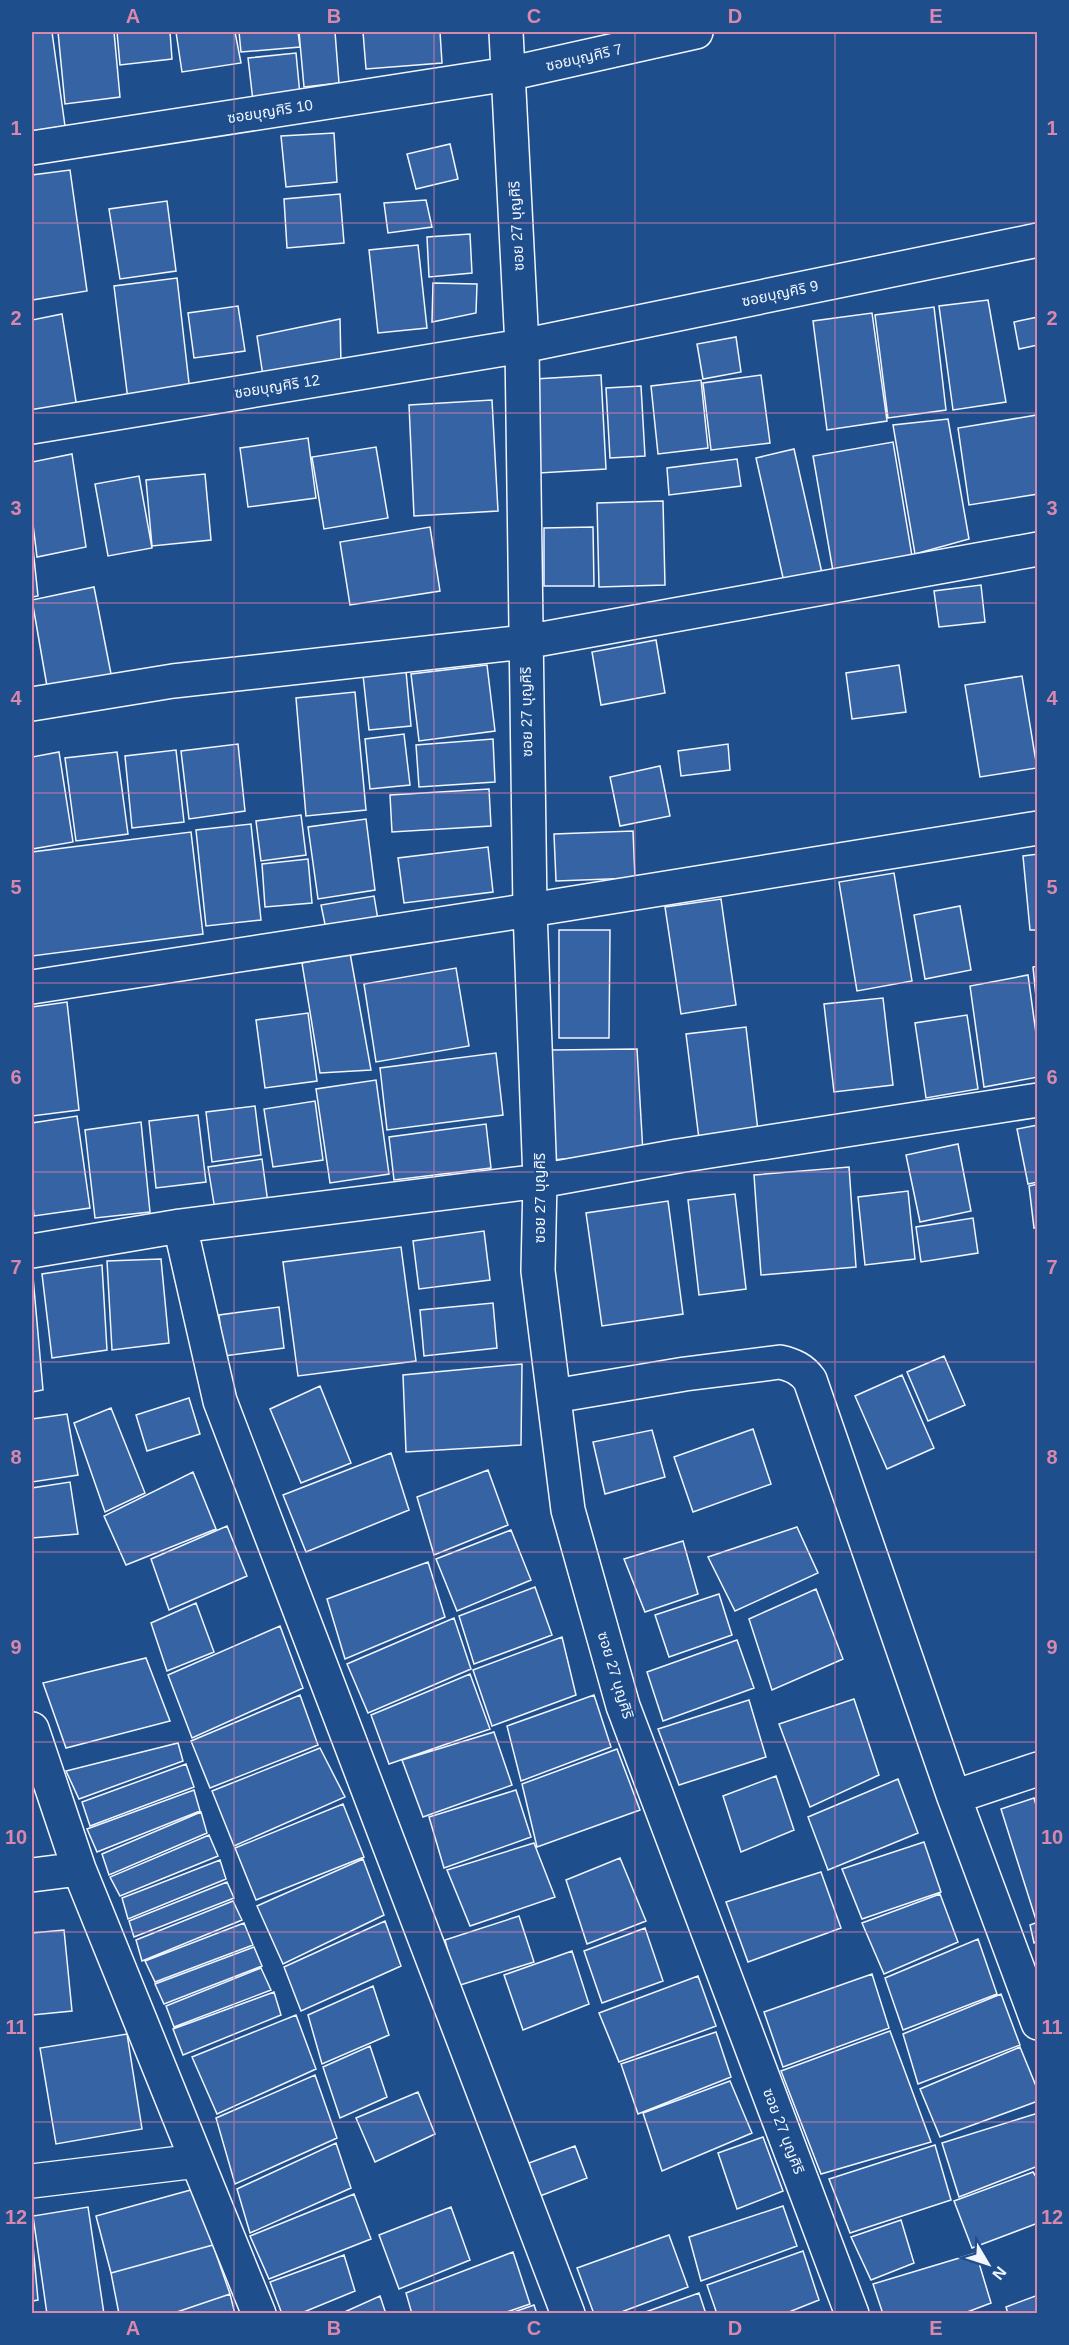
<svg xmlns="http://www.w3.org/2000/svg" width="1069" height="2345" font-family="Helvetica,'Noto Sans Thai',sans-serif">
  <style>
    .building { fill: #3563a3; stroke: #f2f6ff; stroke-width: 1.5 }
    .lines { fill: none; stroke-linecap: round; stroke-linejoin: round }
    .minor-casing { stroke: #f2f6ff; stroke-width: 36 }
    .minor { stroke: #1f4e8c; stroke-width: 33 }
    .grid { fill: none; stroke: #da87ad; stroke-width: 1.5; stroke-opacity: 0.55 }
    .labels { text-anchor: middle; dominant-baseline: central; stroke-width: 4.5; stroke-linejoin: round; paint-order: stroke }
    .street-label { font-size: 15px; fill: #f2f6ff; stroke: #1f4e8c }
    .neatline { fill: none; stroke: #da87ad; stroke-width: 2 }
    .grid-label { font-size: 20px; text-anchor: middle; font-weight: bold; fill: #da87ad }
  </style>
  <rect width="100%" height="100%" fill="#1f4e8c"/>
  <path class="building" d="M32,32H52L65,126L32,131Z
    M58,32H114L120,97L65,104Z
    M117,32H170L172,59L120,65Z
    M176,32H235L241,63L182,72Z
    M239,32H298L300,47L241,52Z
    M299,32H335L339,83L304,87Z
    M363,32H440L442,63L366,69Z
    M296,53L300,95L253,101L248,58Z
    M334,133L337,182L286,187L281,136Z
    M450,144L458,179L416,189L407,154Z
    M70,170L87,291L32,300V175Z
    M340,194L344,243L287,248L284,199Z
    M426,200L432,227L388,233L384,203Z
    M167,201L176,271L120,279L109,209Z
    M470,234L472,273L429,277L427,237Z
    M418,245L427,328L378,333L369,250Z
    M177,278L190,392L128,400L114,286Z
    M433,283L477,284L476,313L432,322Z
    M988,300L1006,402L953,410L939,306Z
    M238,306L245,351L194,358L188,313Z
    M934,307L946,410L888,418L875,315Z
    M872,313L887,421L827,430L813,321Z
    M62,314L77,408L32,416V320Z
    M1038,317V345L1019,349L1014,322Z
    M340,319L341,364L263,376L257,336Z
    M736,337L741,372L703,379L697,344Z
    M601,375L606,469L539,473L535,379Z
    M761,375L770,443L711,450L703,383Z
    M701,380L708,448L658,454L651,386Z
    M641,386L645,456L610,458L606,388Z
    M492,400L498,511L414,516L409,405Z
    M1037,415L1038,494L969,505L958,428Z
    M948,419L969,539L915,554L893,425Z
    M308,438L316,498L248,507L240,448Z
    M893,442L912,556L833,571L813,456Z
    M376,447L388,518L324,529L312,457Z
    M794,449L822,573L784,582L756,458Z
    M72,454L86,547L37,557L32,516V462Z
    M737,459L741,486L669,495L667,468Z
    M205,474L211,540L152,546L146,480Z
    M139,476L152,548L108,556L95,484Z
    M663,501L665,585L599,587L597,503Z
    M430,527L440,591L350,605L340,542Z
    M593,527L594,586H544V528Z
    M32,539L38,596L32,597Z
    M981,585L985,622L939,627L934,591Z
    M94,587L112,679L48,692L32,600Z
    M656,640L665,693L601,705L592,652Z
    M487,665L495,731L419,741L411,674Z
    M899,665L906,712L852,719L846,673Z
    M406,671L411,726L369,730L363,675Z
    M1022,676L1037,768L980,777L965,685Z
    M355,692L366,810L306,816L296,698Z
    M404,734L410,785L370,789L365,739Z
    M493,739L495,782L419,787L416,745Z
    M238,744L245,811L189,819L181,751Z
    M728,744L730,770L681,776L678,751Z
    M176,750L184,822L132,828L125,756Z
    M59,752L73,842L32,849V757Z
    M117,752L128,834L76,841L65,758Z
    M660,766L670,816L620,826L610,777Z
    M489,789L491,826L392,832L390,795Z
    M301,815L306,855L261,861L256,821Z
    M366,819L375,890L318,899L308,827Z
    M251,824L261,920L206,926L196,830Z
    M633,831L635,878L556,881L554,834Z
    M191,832L203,934L32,956V852Z
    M488,847L493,892L404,903L398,858Z
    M1038,854V930H1030L1023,856Z
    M308,859L312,903L265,907L262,864Z
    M894,873L912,981L857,991L839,882Z
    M374,896L378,920L326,929L321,905Z
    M721,899L736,1005L681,1014L665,907Z
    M960,906L971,970L925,979L914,915Z
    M559,930H610L609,1038H559Z
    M350,953L371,1070L320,1073L302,963Z
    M1038,966V1017L1033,967Z
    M456,968L469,1046L376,1062L364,984Z
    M1028,975L1038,1048V1077L984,1087L970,986Z
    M883,998L893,1085L834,1092L824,1004Z
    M67,1002L79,1110L32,1116V1007Z
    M308,1013L317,1081L265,1088L256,1020Z
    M967,1015L978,1089L926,1098L915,1023Z
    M746,1027L758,1131L699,1139L686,1034Z
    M637,1049L643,1153L551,1160V1050Z
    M496,1053L503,1115L387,1130L380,1068Z
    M376,1080L389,1174L330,1183L316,1089Z
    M315,1101L323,1160L273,1167L264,1109Z
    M255,1106L261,1155L212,1162L206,1112Z
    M198,1115L206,1182L156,1188L149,1121Z
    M77,1116L90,1208L34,1216L32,1196V1123Z
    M141,1122L150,1212L95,1218L85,1130Z
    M486,1124L491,1168L394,1180L389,1137Z
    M1038,1125V1182L1028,1184L1017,1129Z
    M958,1144L971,1211L920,1222L906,1155Z
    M262,1159L268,1203L215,1210L208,1167Z
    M849,1167L856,1267L761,1275L754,1175Z
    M1038,1184V1227L1034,1228L1029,1186Z
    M908,1191L915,1259L865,1265L858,1197Z
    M735,1194L746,1289L699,1295L688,1200Z
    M668,1201L683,1314L602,1326L586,1213Z
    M973,1218L978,1253L921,1262L916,1227Z
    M484,1231L490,1280L419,1289L413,1241Z
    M401,1247L416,1361L298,1376L283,1262Z
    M161,1259L169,1343L112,1350L107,1261Z
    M102,1265L107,1350L52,1358L42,1274Z
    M32,1277H33L43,1390L32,1392Z
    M493,1303L497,1348L424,1356L420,1310Z
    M279,1307L284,1348L224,1356L219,1315Z
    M944,1356L965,1405L928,1421L907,1372Z
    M522,1364L521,1445L406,1452L403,1375Z
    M902,1375L934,1448L887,1469L855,1396Z
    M320,1386L351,1463L301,1483L270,1409Z
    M189,1398L200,1434L147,1451L136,1415Z
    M111,1408L145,1493L105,1512L74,1423Z
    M67,1414L78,1475L32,1482V1419Z
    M753,1429L771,1484L693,1512L674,1457Z
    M652,1430L665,1477L605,1494L593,1442Z
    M391,1453L409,1510L306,1552L283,1495Z
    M488,1470L508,1525L434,1555L417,1497Z
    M193,1472L216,1529L126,1565L104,1516Z
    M70,1482L78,1534L32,1538V1488Z
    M227,1526L247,1576L169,1610L151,1559Z
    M797,1527L818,1573L735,1611L708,1557Z
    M511,1530L531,1580L457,1611L436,1559Z
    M683,1541L698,1594L645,1612L624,1559Z
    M428,1562L445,1617L345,1659L327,1599Z
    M535,1587L552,1635L474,1664L459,1616Z
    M816,1589L843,1659L772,1690L749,1619Z
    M719,1594L732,1635L669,1657L655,1615Z
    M196,1603L214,1652L167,1671L151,1623Z
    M454,1618L471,1669L368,1713L347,1664Z
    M280,1626L303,1688L192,1738L168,1675Z
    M562,1637L576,1695L492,1726L473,1670Z
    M737,1640L754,1688L663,1721L647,1672Z
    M146,1658L170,1721L66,1748L43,1683Z
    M470,1674L490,1729L389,1764L371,1715Z
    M300,1695L318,1745L210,1788L191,1741Z
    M594,1695L611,1747L521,1781L507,1726Z
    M854,1699L879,1775L810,1807L779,1724Z
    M749,1700L766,1757L679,1785L658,1729Z
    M494,1732L512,1785L423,1817L402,1760Z
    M178,1743L183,1761L79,1799L66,1771Z
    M320,1748L345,1797L234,1846L212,1791Z
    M617,1749L640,1810L537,1847L522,1784Z
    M186,1764L194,1787L90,1826L82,1802Z
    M776,1776L794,1830L741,1852L723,1796Z
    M898,1779L918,1833L828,1870L808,1817Z
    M194,1790L200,1811L97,1852L87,1829Z
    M516,1790L531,1837L444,1868L429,1817Z
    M1034,1798L1038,1812V1920H1036L1001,1809Z
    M343,1804L364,1857L256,1900L235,1848Z
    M201,1812L207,1833L109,1875L102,1854Z
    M209,1835L218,1856L120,1896L110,1877Z
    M924,1842L941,1892L862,1919L842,1869Z
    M534,1843L555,1897L470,1926L447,1870Z
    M620,1858L646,1921L587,1944L566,1880Z
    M363,1859L384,1915L283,1964L257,1906Z
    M220,1860L226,1879L128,1919L122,1898Z
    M821,1872L841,1928L748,1962L726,1902Z
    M227,1882L234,1898L134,1937L129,1921Z
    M940,1894L958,1942L884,1974L862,1923Z
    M233,1901L242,1920L142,1961L136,1940Z
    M519,1916L534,1962L457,1986L445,1940Z
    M385,1921L401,1966L301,2011L284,1967Z
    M1038,1922V1941L1034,1943L1030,1925Z
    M244,1923L253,1945L155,1982L145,1961Z
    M645,1928L663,1981L602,2003L584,1951Z
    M64,1930L72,2011L32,2015V1933Z
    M978,1939L997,1994L903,2030L885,1978Z
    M254,1947L262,1966L164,2004L155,1984Z
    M572,1951L589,2004L523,2030L504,1975Z
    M261,1968L271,1990L174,2027L166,2006Z
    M872,1974L889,2028L783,2067L764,2012Z
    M698,1976L716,2026L619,2062L599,2013Z
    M373,1986L389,2035L322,2064L308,2015Z
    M274,1992L281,2015L183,2055L173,2029Z
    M1001,1994L1020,2045L918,2084L903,2034Z
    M296,2015L316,2069L217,2114L192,2057Z
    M890,2031L931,2142L821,2174L781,2071Z
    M716,2032L731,2077L638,2114L621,2064Z
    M127,2034L142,2129L56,2144L40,2048Z
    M370,2046L387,2097L340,2118L323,2067Z
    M1020,2047L1038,2091V2101L940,2137L920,2089Z
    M315,2075L337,2138L235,2184L216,2118Z
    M730,2081L752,2133L662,2171L643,2113Z
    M418,2092L435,2134L375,2162L356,2118Z
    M1038,2113V2166L959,2197L942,2143Z
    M763,2137L783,2191L737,2209L718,2153Z
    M336,2143L351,2188L250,2233L237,2189Z
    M935,2145L951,2200L850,2233L829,2179Z
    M575,2146L587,2178L540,2196L529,2163Z
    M1033,2172L1038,2180V2223L972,2248L954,2201Z
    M198,2188L213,2245L111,2273L96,2216Z
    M354,2194L371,2239L269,2279L250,2236Z
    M783,2206L797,2246L701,2281L689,2237Z
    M88,2207L104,2314H47L33,2216Z
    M451,2207L470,2260L399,2289L379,2235Z
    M901,2220L914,2263L871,2280L851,2237Z
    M32,2235L38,2300L32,2301Z
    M669,2235L688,2287L616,2314H594L577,2268Z
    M213,2245L230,2294L171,2314H119L111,2273Z
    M803,2251L819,2300L784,2314H717L707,2285Z
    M513,2252L530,2304L501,2314H412L406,2293Z
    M976,2253L991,2303L962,2314H883L873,2284Z
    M344,2255L355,2291L299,2314H282L270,2282Z
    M699,2293L706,2314H640Z
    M230,2294L235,2314H171Z
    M1038,2295V2314H1008L1006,2307Z
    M380,2296L386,2314H340Z
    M534,2305L537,2314H508Z"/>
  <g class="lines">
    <g class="minor-casing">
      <path id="minor" d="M506,32L522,346L530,910L540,1181L538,1271L568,1510L623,1706L852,2314
        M32,148L508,74L696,32
        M32,427L522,346L1038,240
        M32,704L173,681L525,642L1038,549
        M32,987L530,910L1038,828
        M180,1226L220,1401L568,2314
        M32,1251L180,1226L540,1181L678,1156L1038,1100
        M554,1396L685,1374L780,1362C793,1365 802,1369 810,1380L954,1797L1038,2023
        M32,1729L79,1869L259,2314
        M954,1797L1038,1769
        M32,1875L79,1869
        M32,2181L197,2161"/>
    </g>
    <use href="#minor" class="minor"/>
  </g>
  <path class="grid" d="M234,32V2314M434,32V2314M635,32V2314M835,32V2314M32,223H1038M32,413H1038M32,603H1038M32,793H1038M32,983H1038M32,1172H1038M32,1362H1038M32,1552H1038M32,1742H1038M32,1932H1038M32,2122H1038"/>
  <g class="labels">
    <g class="street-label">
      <text transform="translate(584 57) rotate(-13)">ซอยบุญศิริ 7</text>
      <text transform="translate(270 111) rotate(-9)">ซอยบุญศิริ 10</text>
      <text transform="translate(516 226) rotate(-93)">ซอย 27 บุญศิริ</text>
      <text transform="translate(780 293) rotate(-12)">ซอยบุญศิริ 9</text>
      <text transform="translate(277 386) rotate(-9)">ซอยบุญศิริ 12</text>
      <text transform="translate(526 712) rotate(-91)">ซอย 27 บุญศิริ</text>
      <text transform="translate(539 1198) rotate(-90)">ซอย 27 บุญศิริ</text>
      <text transform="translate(616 1675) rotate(73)">ซอย 27 บุญศิริ</text>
      <text transform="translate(784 2131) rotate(69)">ซอย 27 บุญศิริ</text>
    </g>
  </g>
  <rect width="1069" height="2345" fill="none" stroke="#1f4e8c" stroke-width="66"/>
  <g transform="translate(988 2264) rotate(129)" stroke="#1f4e8c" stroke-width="4.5" paint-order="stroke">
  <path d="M0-4.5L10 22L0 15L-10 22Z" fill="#f2f6ff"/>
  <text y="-9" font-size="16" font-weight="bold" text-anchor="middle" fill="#f2f6ff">N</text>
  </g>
  <rect x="33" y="33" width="1003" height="2279" class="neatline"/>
  <g class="grid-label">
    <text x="133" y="23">A</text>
    <text x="334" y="23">B</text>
    <text x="534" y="23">C</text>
    <text x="735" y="23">D</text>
    <text x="936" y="23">E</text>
    <text x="16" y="135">1</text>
    <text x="1052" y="135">1</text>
    <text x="16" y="325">2</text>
    <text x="1052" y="325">2</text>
    <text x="16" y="515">3</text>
    <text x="1052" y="515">3</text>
    <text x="16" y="705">4</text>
    <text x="1052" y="705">4</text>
    <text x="16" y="894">5</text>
    <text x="1052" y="894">5</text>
    <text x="16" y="1084">6</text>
    <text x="1052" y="1084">6</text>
    <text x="16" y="1274">7</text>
    <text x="1052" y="1274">7</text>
    <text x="16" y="1464">8</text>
    <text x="1052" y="1464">8</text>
    <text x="16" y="1654">9</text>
    <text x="1052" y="1654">9</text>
    <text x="16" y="1844">10</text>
    <text x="1052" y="1844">10</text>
    <text x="16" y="2034">11</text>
    <text x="1052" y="2034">11</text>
    <text x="16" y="2224">12</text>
    <text x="1052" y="2224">12</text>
    <text x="133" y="2335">A</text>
    <text x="334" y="2335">B</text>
    <text x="534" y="2335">C</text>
    <text x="735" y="2335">D</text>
    <text x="936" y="2335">E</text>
  </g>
</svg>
